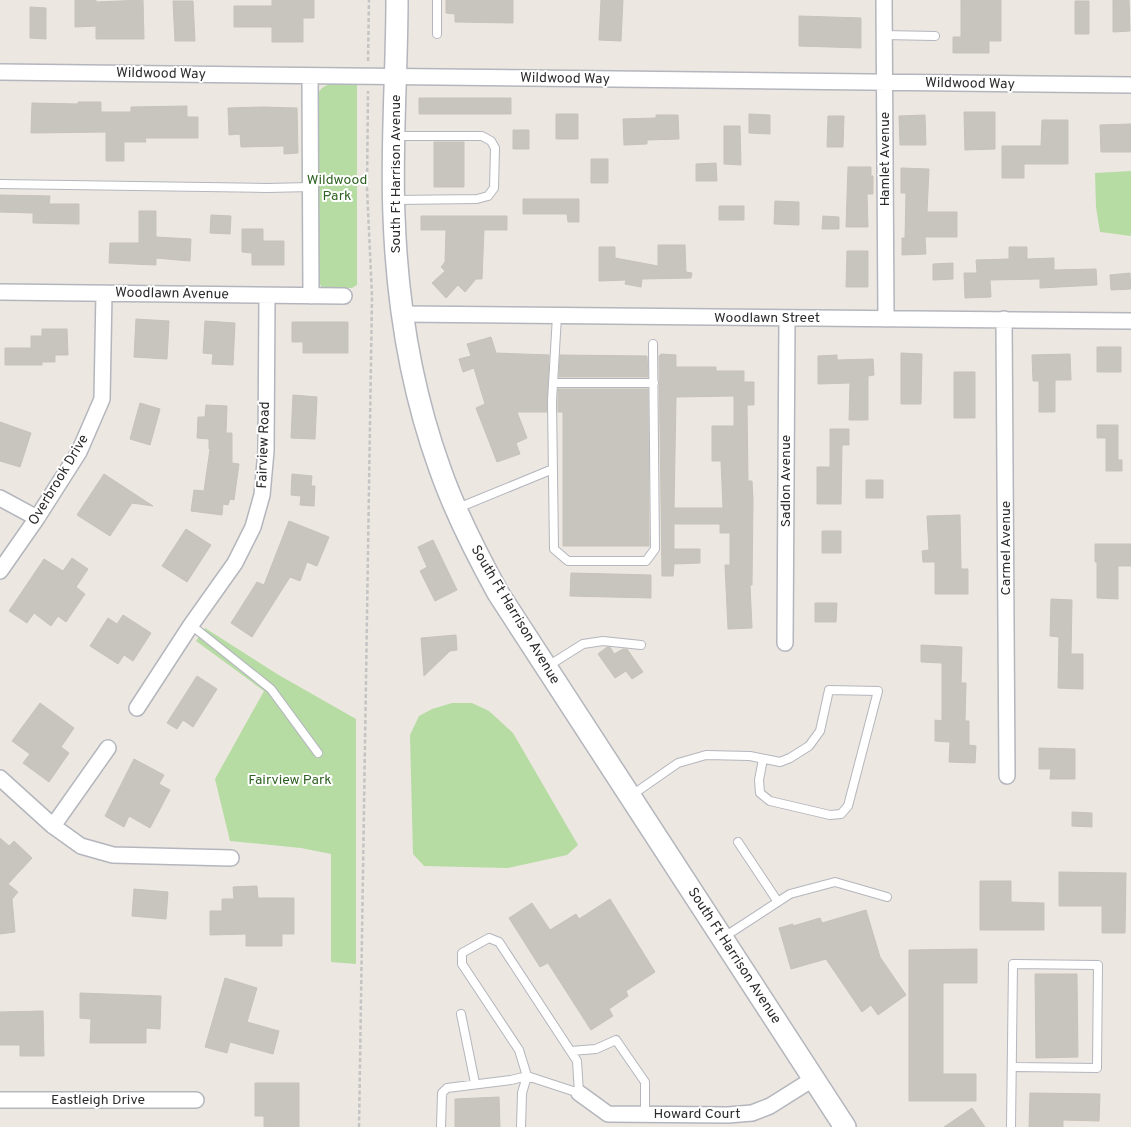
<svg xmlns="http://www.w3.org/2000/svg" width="1131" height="1127" font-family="Overpass,sans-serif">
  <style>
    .green { fill: #b6dca3 }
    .building { fill: #c8c5be; stroke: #c7c3ba; fill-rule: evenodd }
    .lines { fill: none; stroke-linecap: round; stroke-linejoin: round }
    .service-casing { stroke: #b4b6be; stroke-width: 10 }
    .minor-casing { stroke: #b4b6be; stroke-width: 18 }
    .secondary-casing { stroke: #b4b6be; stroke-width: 24 }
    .path { stroke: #c4c4c4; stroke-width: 2.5; stroke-dasharray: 4 2.5; stroke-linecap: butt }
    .service { stroke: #fff; stroke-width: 8 }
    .minor { stroke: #fff; stroke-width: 15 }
    .secondary { stroke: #fff; stroke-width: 21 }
    .labels { text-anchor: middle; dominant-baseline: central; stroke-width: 4; stroke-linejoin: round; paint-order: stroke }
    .street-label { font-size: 14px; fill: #2c2c2c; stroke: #fff }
    .park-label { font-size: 14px; fill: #306223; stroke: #fff }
  </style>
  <rect width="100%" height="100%" fill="#ece7e0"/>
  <path class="green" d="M357,83V285L352,288H322L319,282L317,95C325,79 341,84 357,83Z
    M1131,171V236L1100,232L1096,207L1095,173Z
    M205,628L277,674L356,719V964L331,962V854L301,848L230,841L215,779L264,691L196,641Z
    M452,703H472L489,711L513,733L578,845L567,855L508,868L424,866L413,854L410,735L419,716L432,709Z"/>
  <path class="building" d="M75,0H96V2L143,0L144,39H96V26L75,27Z
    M272,0H314V18H303V42H272V27H234V6H272Z
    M446,0H513V23L455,22V14L446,13Z
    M601,0H623L621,41L599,40Z
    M961,0H1001V41H989V53H953V37H961Z
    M1113,0H1129L1130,31L1113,32Z
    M173,1H193L195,41H175Z
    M1075,1H1089V34H1075Z
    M30,7L46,8V39L30,38Z
    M799,16L861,18V48L799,46Z
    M419,98H511V114H419Z
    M78,102H101V112H131V107L187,106V117H198V138H145L146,142H124V161H106V132L31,133L32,103L78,104Z
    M262,107L297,108L298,153L284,154V146L241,147L240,134L229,135L228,108Z
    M964,112H995V149L965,150Z
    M556,114H578V139H556Z
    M749,114L770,115V134L749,133Z
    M656,115H678L679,139L647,140V144L624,145L623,119L656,118Z
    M925,115L926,145H900L899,116Z
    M828,116H844L843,147H827Z
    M1042,120H1068V164H1024V178H1002V146H1041Z
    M1131,124V152H1101L1100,125Z
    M724,126H740L741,165L724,164Z
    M513,130H529V149H513Z
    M434,142H464V187H434Z
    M591,159H608V183H591Z
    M716,163L717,181H696V164Z
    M848,167H871V176H873V194H867L868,227H846Z
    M901,168L929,169L927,212H957V237H925L926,254L902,255V238H905L906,193H901Z
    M0,195L50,196L49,204H79V224L33,223V213L0,212Z
    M523,199H579V222H568L567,214H523Z
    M775,201L799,202V225L774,224Z
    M719,206H744V220H719Z
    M139,211H156V237L191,239L190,261L156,258V265L109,263L110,243H139Z
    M211,215L231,216L230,234L210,233Z
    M421,216H507V230H484L482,279H476L465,292L458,285L446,298L432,283L445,271L441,267L445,262L446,230H421Z
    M823,216L839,217V229H822Z
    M242,229H263V241H284V265H252V253L242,252Z
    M658,245H685L686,272L692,273L691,278L642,279L641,287L625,284L626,280L599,281V247H615V258L658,266Z
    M1009,247H1027V259L1054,258V270L1096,269L1097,285L1040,288V279L990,280L991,297L965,298L964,273H977L976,260L1009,259Z
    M847,251H868V287H846Z
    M953,263V279L933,280V264Z
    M1130,273L1131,289L1111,290L1110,275Z
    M136,319L169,321L167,359L134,357Z
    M205,321L235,323L233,365L212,364L213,354L203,353Z
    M292,322H348V353H303V342H292Z
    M42,329H67L68,355H55V362H42V365H5V348H31V336H42Z
    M491,337L496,353L549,355L547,412H517L527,438L516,443L520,454L497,462L476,408L485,404L474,368L463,372L459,359L471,356L467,344Z
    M1097,347H1121V372H1097Z
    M901,353L922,354L921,404H901Z
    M661,354L676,355V367H716V371H744V382H754V405H747L748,481H752L753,500L752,585H750L752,628L728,629L725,565H730V533H720V524H674V549H700V563L674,564L673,576H662L659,356ZM734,396V426H712V461H721L723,508H674L676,397Z
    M1070,354L1071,380H1055V412H1039V381H1033L1032,355Z
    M560,355L647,356L648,377H559Z
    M837,355V360L873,359L874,375L868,376V420H849L850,383L818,384V356Z
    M954,372H975V418H954Z
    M558,389H648L649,546H563V412H558Z
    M293,395L317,397L315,439L291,438Z
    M140,403L160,409L150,445L130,439Z
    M206,405L227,406L226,433H232V463L239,464L234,500L230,499L228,505L223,504L222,515L191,511L194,490L204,491L210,449H209V439L197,438L198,417H205Z
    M0,422L31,433L20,467L0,461Z
    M1097,425H1118V460H1122V471H1106V438H1097Z
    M830,429H849V445H842L841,504H817V467H830Z
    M104,474L153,506L132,503L110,536L77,515Z
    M292,474L312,476L311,486H315L314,506L300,505L301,496L291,495Z
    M866,480H883V498H866Z
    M960,515L961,569H968V594H935V562H923L922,551L929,550L927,516Z
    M289,521L329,537L317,566L307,562L300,581L290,577L252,637L231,623L257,582L264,585Z
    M186,529L211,545L187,582L162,566Z
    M822,531H841V553H822Z
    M433,540L457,590L435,601L420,571L427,567L418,547Z
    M1095,544H1131V566H1118V599L1097,598V562H1095Z
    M72,558L88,569L76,587L85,594L66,622L58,616L51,626L34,613L27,623L9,611L44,559L63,571Z
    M571,573L651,575V598L570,596Z
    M1051,599L1072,600L1071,654H1083V689L1058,688L1059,637L1050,636Z
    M815,603H837L836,622H815Z
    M123,615L151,633L133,661L124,655L118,664L90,646L108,618L117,624Z
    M456,635L457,650L450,651L424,676L421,638Z
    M921,645L962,647L961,683H966L965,721H969V745L976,746L975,763L949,762L950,742L935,741V720L942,721V663L921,662Z
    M607,647H610L614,654L623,649H627L643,672L632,679L626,671L615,678L598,654Z
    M197,676L217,689L193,727L183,720L177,729L167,723Z
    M40,703L74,728L61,747L69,753L49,782L23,763L30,754L12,741Z
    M1039,748L1075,749V779H1050L1051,769H1039Z
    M134,759L164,775L159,784L170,790L150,828L129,816L124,827L105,816Z
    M1072,812L1092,813V827L1072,826Z
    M0,838L9,846L14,841L32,858L8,884L18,892L12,899L15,932L0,934Z
    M1059,872L1126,873L1125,933H1102V906H1059Z
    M980,881H1011V902L1044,903V930H980Z
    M257,886L258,898H294V934H282V946H246V934L210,935V911H222V899H234L233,887Z
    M134,889L168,892L166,919L132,916Z
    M610,899L655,972L626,991L628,996L609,1009L613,1016L591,1030L548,963L540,967L509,918L532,903L550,930L576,914L579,919Z
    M866,910L880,957L906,995L878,1015L871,1005L862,1012L826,959L791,969L779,928L793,924V926L820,918L822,923Z
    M977,949V983H943V1074H976V1101H909V950Z
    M1035,974H1077L1078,1057L1036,1058Z
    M225,978L257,988L247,1022L279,1031L273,1054L230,1042L227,1053L205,1047Z
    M80,993L161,996L160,1029L146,1028V1043H90L91,1019L80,1018Z
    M43,1011L44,1056H20V1045H0V1012Z
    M255,1083H299V1127H264V1116H255Z
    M1030,1093L1100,1094L1099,1121L1063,1120V1127H1029Z
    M499,1097L500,1127H455V1099Z
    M972,1108L985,1127H944Z"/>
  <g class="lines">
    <g class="service-casing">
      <path id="service" d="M437,34V0
        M884,35L935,36
        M395,136H482L491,141L495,148L494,188L488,196L477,199L396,200
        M0,184L267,188L311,187
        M557,316L552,401L554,549L568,561H646L655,549L653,344
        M553,383H654
        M458,508L553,469
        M191,625L271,689L318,753
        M548,666L583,644L603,641L641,645
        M632,795L678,763L706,755L750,756L780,762L790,758L809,746L820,731L829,690L878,691L848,806L841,814L830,815L770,801L760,793L759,780L763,759
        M738,842L778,902
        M724,937L790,894L835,882L887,897
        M489,938L499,942L577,1061L579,1093L527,1076L519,1050L462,964V953Z
        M461,1014L475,1083
        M571,1051L596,1049L616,1040L645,1082V1114
        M441,1127L442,1093L447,1088L511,1080L527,1076
        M521,1127L522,1093L527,1076
        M1011,1127L1013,964L1098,965L1097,1068L1012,1067"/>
    </g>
    <g class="minor-casing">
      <path id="minor" d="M884,0L886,319
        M0,72L1131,85
        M310,76L311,296
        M0,292L344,296
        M402,314L1131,321
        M1004,319L1007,776
        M0,498L37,518
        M0,571L37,518L79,452L102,399L104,293
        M785,643L787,318
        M137,708L191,625L235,563L253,527L262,495L266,451L267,296
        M0,778L53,826L81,846L113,855L231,858
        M53,826L108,748
        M579,1093L608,1114L728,1115L752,1113L770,1106L813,1079
        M0,1100H196"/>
    </g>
    <g class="secondary-casing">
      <path id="secondary" d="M397,0C397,72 391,144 394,216C397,301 411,389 440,469C455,512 476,553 498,593L845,1127"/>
    </g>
    <path class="path" d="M368,61L369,0
      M359,1127L372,296L367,188L368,91"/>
    <use href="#service" class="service"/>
    <use href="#minor" class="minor"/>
    <use href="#secondary" class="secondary"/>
  </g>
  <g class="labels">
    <g class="street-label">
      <text transform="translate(161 74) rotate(1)">Wildwood Way</text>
      <text transform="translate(565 79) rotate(1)">Wildwood Way</text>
      <text transform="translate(970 84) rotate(1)">Wildwood Way</text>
      <text transform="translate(885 159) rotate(-90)">Hamlet Avenue</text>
      <text transform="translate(396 174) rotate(-90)">South Ft Harrison Avenue</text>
      <text transform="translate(172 294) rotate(1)">Woodlawn Avenue</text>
      <text x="767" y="318">Woodlawn Street</text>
      <text transform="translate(264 445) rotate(-88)">Fairview Road</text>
      <text transform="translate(59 480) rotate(-59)">Overbrook Drive</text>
      <text transform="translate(786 481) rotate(-90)">Sadlon Avenue</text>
      <text transform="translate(1006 548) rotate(-90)">Carmel Avenue</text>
      <text transform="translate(515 615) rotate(59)">South Ft Harrison Avenue</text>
      <text transform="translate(734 956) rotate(57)">South Ft Harrison Avenue</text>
      <text x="98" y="1100">Eastleigh Drive</text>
      <text x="697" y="1114">Howard Court</text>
    </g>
    <g class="park-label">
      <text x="337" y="180">Wildwood<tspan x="337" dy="16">Park</tspan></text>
      <text x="290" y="780">Fairview Park</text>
    </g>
  </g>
</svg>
